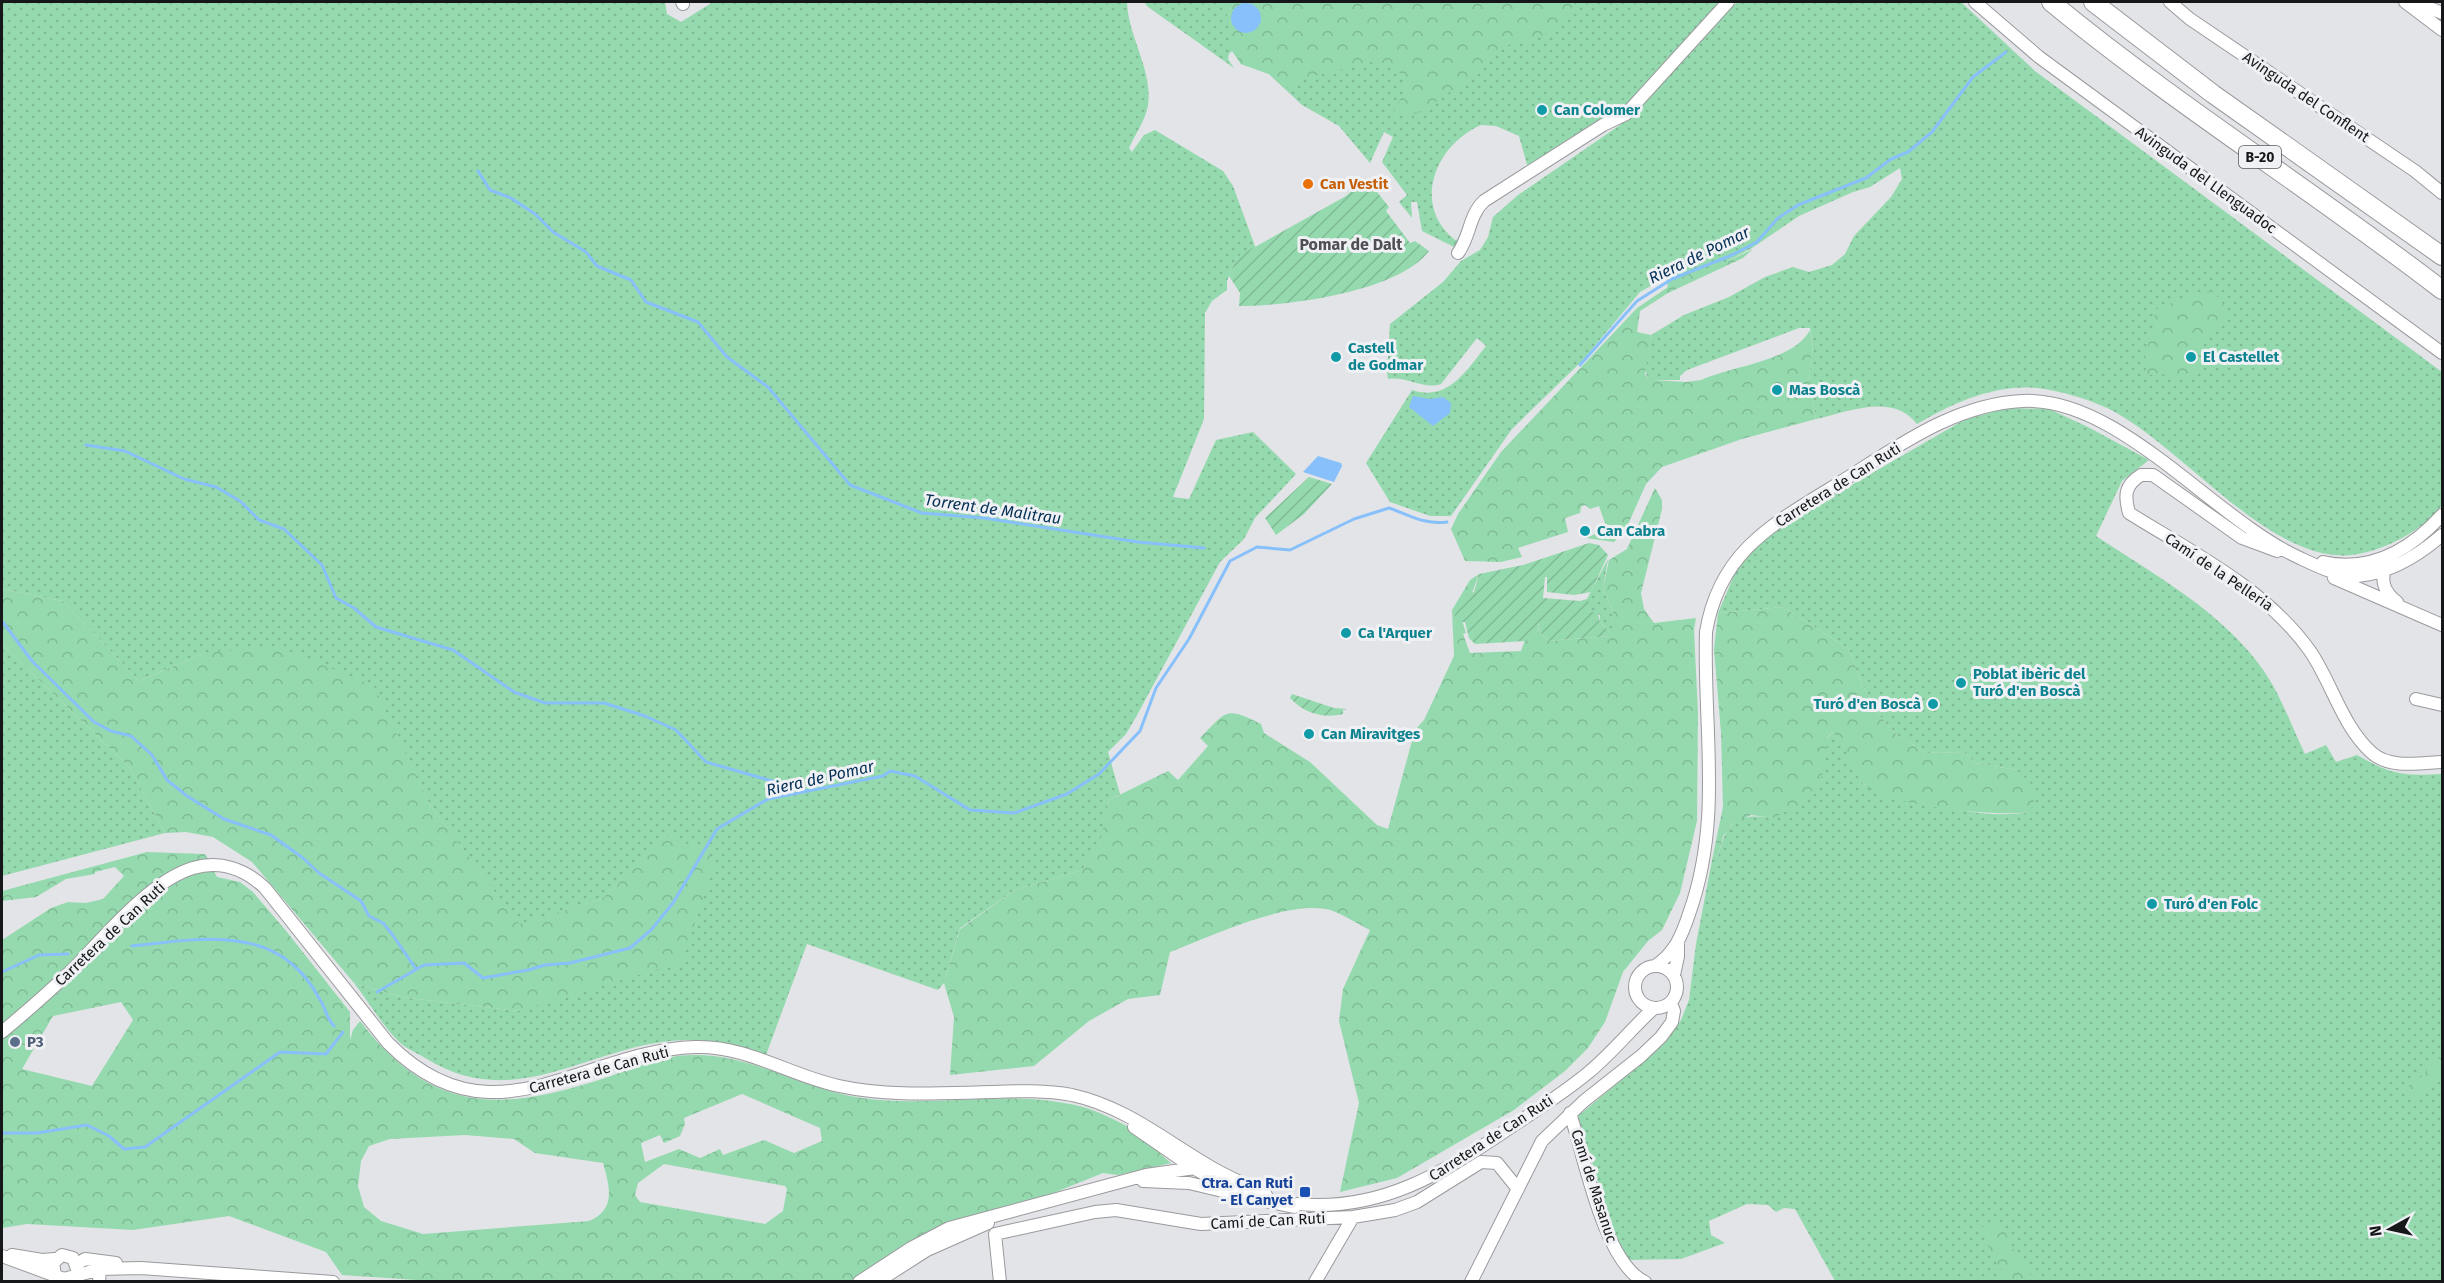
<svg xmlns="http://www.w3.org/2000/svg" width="2444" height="1283" font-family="'Fira Sans',sans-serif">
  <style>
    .grass { fill: url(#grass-dots) }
    .forest { fill: url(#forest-crowns); fill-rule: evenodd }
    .garden { fill: url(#garden-furrows) }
    .water { fill: #87c0fa }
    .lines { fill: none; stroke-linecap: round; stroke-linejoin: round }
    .stream { stroke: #87c0fa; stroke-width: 3 }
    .minor-casing { stroke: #9a9a9e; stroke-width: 14 }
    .highway-casing { stroke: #9a9a9e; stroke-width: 20 }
    .minor { stroke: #fff; stroke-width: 12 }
    .highway { stroke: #fff; stroke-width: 18 }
    .culture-dot { fill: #0f9aa8; stroke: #f0f1f5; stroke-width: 2 }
    .food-dot { fill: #e8710a; stroke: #f0f1f5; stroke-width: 2 }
    .service-dot { fill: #5c6f8a; stroke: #f0f1f5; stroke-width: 2 }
    .transit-dot { fill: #1a4fb4; stroke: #f0f1f5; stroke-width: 2 }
    .labels { text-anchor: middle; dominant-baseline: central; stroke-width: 6; stroke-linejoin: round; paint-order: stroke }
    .shield { fill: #f0f1f5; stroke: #57585a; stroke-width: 1.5 }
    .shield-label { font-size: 14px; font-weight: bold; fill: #161718 }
    .street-label { font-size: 15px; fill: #161718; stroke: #f0f1f5 }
    .culture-label { font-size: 15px; font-weight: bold; fill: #0d838f; stroke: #f0f1f5; text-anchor: start }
    .food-label { font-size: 15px; font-weight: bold; fill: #c56008; stroke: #f0f1f5; text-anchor: start }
    .service-label { font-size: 15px; font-weight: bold; fill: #4e5e75; stroke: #f0f1f5; text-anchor: start }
    .transit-label { font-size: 15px; font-weight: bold; fill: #164399; stroke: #f0f1f5; text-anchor: end }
    .neighbourhood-label { font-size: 16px; font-weight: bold; fill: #505054; stroke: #f0f1f5 }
    .water-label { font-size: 16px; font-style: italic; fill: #063156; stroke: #f0f1f5 }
  </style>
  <defs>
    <pattern id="grass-dots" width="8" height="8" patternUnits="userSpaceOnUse" patternTransform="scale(1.5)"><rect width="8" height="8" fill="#95daae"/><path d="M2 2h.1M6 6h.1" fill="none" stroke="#80ba95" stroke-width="1.8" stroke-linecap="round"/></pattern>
    <pattern id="forest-crowns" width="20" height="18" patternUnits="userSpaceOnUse" patternTransform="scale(1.5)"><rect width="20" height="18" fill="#95daae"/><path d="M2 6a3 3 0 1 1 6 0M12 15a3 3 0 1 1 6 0" fill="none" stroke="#80ba95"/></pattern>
    <pattern id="garden-furrows" width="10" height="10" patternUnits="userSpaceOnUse" patternTransform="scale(1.5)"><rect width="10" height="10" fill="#95daae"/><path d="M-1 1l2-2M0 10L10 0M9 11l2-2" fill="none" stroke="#80ba95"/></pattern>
  </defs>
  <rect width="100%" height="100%" fill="#e3e4e8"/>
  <path class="grass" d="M2,2H665L667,14L681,22L713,2H1127C1128,37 1153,70 1148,105C1146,119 1135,135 1129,148L1132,152L1144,135L1155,130L1223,171L1233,186L1256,249L1237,257L1227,281V290L1212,301L1205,313L1204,419L1173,497L1189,499L1216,440L1253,432L1296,474L1255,518L1244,539L1220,562L1136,717L1126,734L1108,752L1120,794L1109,800L1101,843L1082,870L1015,890L960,928L944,983L938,990L807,944L766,1055C739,1048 713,1040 685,1040C593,1042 518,1116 425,1058C417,1053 405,1048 398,1041C382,1025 368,1001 354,983L401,997L519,1011L670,836L602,899L519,925L430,805L373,686L204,653L139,681L63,601L2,589Z
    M1144,2H1723L1630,105L1615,111L1607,119L1528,168L1519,136L1496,126L1481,125C1435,145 1411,205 1455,240L1464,238L1456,248L1422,231L1417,202H1411L1412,218L1399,202L1407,195L1382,162L1393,137L1384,132L1370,163L1339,126L1302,105L1269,74L1241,64L1232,51L1229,54L1228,59L1234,68L1148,7Z
    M1737,2H1961L2035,71L2442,372V505C2430,521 2410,535 2392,543C2375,551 2354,557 2335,555C2257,548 2177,442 2107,408C2085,398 2061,391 2037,388C1994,384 1953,403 1917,424C1893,392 1847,412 1816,419L1809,375L1813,347L1810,328H1799L1687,370L1680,376V380H1648L1645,369L1651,335L1684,315L1729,297L1765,277L1793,267L1809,272L1832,265L1845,254L1854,236L1891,197L1902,179L1900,168L1870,187L1853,192L1799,216L1752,248L1668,293L1667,277L1640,292L1583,360L1512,429L1451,516H1430L1390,502L1366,463L1412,390C1448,402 1466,371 1486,346L1477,338L1441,384C1423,390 1407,376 1388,379L1387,372L1390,324L1443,282L1461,261L1480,250L1488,237L1493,217L1518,195L1620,125Z
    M2007,408L2049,409L2088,427L2149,460L2122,481L2096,536C2156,576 2222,611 2264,671C2281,696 2292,727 2305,754L2326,745L2336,762L2357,755C2392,775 2403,776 2442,774V1281H1835L1795,1209L1784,1208L1776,1212L1768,1205L1747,1204L1709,1221L1711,1235L1725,1243L1681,1259L1628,1260L1612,1229L1578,1116L1656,1051L1681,1020L1689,1000L1696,944L1713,855L1718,857C1727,820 1737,813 1774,818L1832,732L1841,738L1864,785C1917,800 1974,821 2030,812L2017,770L1975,763L1964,752L1926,753L1897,735L1878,714L1862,684L1849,649L1783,607L1718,613L1735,573L1755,548L1782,525L1964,420Z
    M1608,559L1603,589L1613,612L1612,634L1600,622V615L1588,611L1587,599Z
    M2,644L130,768L165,833L2,876Z"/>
  <path class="forest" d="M1226,2H1575L1563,25L1527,43L1510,44L1494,55L1471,80L1454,89L1430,106L1410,116H1392L1405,89L1402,74L1387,66L1372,62L1302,79L1285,89L1269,74L1241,64L1230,47Z
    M1753,249L1743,258L1668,293L1640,311L1637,332L1651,335L1645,374L1648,379L1653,380L1686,382L1701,380C1732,366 1794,361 1810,330L1813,347L1809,375L1816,419L1742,439L1662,467L1646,484L1626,529L1614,542L1586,538L1607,529L1599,506L1590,509L1585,505L1581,507L1580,513L1565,518L1568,532L1518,548L1522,557L1501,562L1465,561L1451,529L1458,514L1501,452L1637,308L1686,275L1707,271Z
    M2205,290C2219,294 2226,305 2227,318L2200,348L2204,367L2184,379L2170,374L2148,375C2138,354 2158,332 2154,310Z
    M1655,488L1662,500V509L1641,593L1644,609L1654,623L1696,618L1694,630L1698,713L1697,821L1680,893L1662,930L1648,941L1623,972L1605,1022L1588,1048L1565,1071L1514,1110L1397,1178L1340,1192L1359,1103L1339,1021L1343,989L1370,930C1358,924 1346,916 1333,911C1293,897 1209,937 1170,952L1160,995L1128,999L1089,1021L1034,1066L950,1075L954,1017L944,983L960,929L1015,890L1082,870L1100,843L1109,800L1168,771L1178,780L1208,746L1200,738C1227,711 1225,706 1261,724L1264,733L1310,762L1377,825L1388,829L1415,730L1424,720L1454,656L1452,610L1470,580L1479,574L1462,620L1466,633L1463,634L1470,653L1521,651L1527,634L1538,631L1539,622L1541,633L1548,641L1611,636L1613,612L1603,589L1609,560L1627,549Z
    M2,589L63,601L139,681L204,653L277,646L374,686L430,805L519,924L602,899L670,835L716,859L682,962L519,1011L401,997L354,983L252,862L213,837L186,832L165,833L130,768L2,644Z
    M1783,607L1849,649L1862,684L1878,714L1897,735L1926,753L1964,752L1975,763L2017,770L2033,786L2034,801L2030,812C1996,817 1892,807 1866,786C1851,774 1850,745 1832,732L1828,737L1822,776L1804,802L1774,818L1751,815L1732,824L1723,837L1718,857L1713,855L1723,807L1721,733L1714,649L1718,613Z
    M147,852L205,854L217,877L240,882L253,892L287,932L350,1012V1040L353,1030L360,1021C432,1115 502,1112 605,1078C634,1068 665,1054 696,1055C754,1055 805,1090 862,1098C931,1108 1002,1090 1070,1104C1089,1107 1107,1116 1125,1125C1145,1136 1155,1151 1171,1163L1118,1175L1103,1173L1051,1194L995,1209L854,1281L446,1282L342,1275L326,1252L229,1216L133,1230L27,1224L2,1228V940L51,908L68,902L86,903L103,899L124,876L115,867L95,872V874L66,879L36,897L2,901V891ZM121,1002L133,1020L92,1086L22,1069L53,1016ZM742,1094L820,1128L822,1141L794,1153L764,1140L723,1155L720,1149L700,1158L679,1149L645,1162L641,1143L660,1135L664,1143L680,1136L685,1124L684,1118ZM465,1135L514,1139L535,1153L603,1163C610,1187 616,1210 589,1221L423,1234L381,1221L364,1207L358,1186L361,1161L369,1146L390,1139ZM664,1164L785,1186L787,1189L783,1211L765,1224L640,1202L635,1195L638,1183Z
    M2442,1054V1075L2428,1085L2416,1098L2405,1088L2421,1077Z
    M2002,1225L2014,1251L2036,1281H2006L1979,1227Z"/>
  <path class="garden" d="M1366,178L1389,207L1386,211L1410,243L1415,241L1429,251C1398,292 1289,306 1239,306L1240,293L1229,276L1237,257L1346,196Z
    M1309,477L1332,484L1304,514L1276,535L1265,518Z
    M1589,543L1599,545L1608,555L1591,592L1574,595L1547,592V577H1545L1543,598L1580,601L1587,599L1591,606L1588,611L1598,613L1600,622L1612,634L1611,636L1548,641L1541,633L1539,622L1537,634H1527L1526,641L1475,644L1469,638L1465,622H1456L1454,617L1457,609L1469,593L1474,592L1479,574L1523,565Z
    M1292,694L1334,708L1347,709L1343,710V714C1323,719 1304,713 1290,698Z"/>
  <path class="water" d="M1231 18a15 15 0 1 1 30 0a15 15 0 1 1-30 0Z
    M1413,396L1430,399L1443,397L1451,403L1450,413L1433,426L1409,407Z
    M1318,456L1341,463L1342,466L1334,482L1303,472Z"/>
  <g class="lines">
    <path class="stream" d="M478,171L490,190L511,198L535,214L553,232L586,252L597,266L631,280L646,302L698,322L727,357L768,387L850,485L922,513L984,518L1138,542L1204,548
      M1580,365L1637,301L1672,279L1732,255L1757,242L1778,218L1798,205L1866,178L1891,159L1908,152L1932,132L1973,77L2006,52
      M86,445L125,451L184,479L216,487L240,501L259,520L284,529L322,565L336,598L354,608L376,627L453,650L514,692L545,703H604L645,716L676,730L706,762L807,791
      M2,621L32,661L94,722L111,731L131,736L152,755L167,780L187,796L224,819L271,835L303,858L319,873L361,901L369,916L383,923L392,934L416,969
      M132,946C183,941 251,927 293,965C303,973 313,987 319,998C326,1008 326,1018 334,1026
      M2,972L39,955L68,954
      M377,992L424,965L464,963L483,978L528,970L545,965L570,963L630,948L651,930L673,903L717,829L768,799L883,776L890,771L915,776L970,810L1014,813L1067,794L1099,774L1140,731L1156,688L1189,639L1230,561L1257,547L1290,550L1354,519L1389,508C1410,515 1424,525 1447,522
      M2,1133H37L87,1125L109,1136L124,1149L145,1147L280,1052L326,1054L343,1032"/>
    <g class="minor-casing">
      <path id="minor" d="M682,2L683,4
        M1975,2L2039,57L2442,353
        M2170,2L2190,19L2415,171L2442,193
        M2405,2L2442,30
        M2415,2L2442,13
        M1458,253C1470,237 1469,215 1484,201L1603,125L1626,114L1728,2
        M2277,551L2242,538L2153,475H2141C2125,485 2124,495 2129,513C2193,553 2265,588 2310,651C2332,683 2342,726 2372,753C2390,769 2420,763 2442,762
        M2323,562C2372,573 2411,549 2442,515
        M2386,565C2380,581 2384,592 2397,602
        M2334,578L2442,625
        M2416,699L2442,705
        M1655,966C1675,953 1682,935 1689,914C1723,819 1703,729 1706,632C1719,554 1769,526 1831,488C1890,452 1951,404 2023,401C2119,396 2214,520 2302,559C2319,567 2339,577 2358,576C2389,573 2419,555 2442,535
        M1635 987a21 21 0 1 1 42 0a21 21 0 1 1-42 0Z
        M1674,975L1678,956V944
        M2,1032C26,1012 50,991 74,968C105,936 150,881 193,868C220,860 245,869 265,888L388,1043C493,1149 580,1051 695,1047C746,1045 791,1076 839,1086C889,1097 942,1093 993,1092C1019,1091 1046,1090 1072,1095C1127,1107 1168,1143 1216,1170C1232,1179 1250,1186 1266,1195
        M1570,1113C1584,1156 1604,1263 1645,1282
        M1134,1127L1192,1167L1242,1196L1294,1207L1298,1204C1380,1212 1443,1173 1508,1129C1535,1111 1564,1093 1589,1072C1613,1052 1632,1028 1654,1008
        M1143,1181L1189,1183L1227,1192
        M12,1255L42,1260L55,1259
        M2,1256L64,1279L100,1269L141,1268L333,1282
        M77,1264L85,1259L116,1263
        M55,1275L53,1263L62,1255L73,1258L77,1269
        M99,1282L100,1269
        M859,1282L911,1248L949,1228L1146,1175L1195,1168
        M877,1282L927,1250L988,1223
        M1000,1282L995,1234L1095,1212L1116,1210L1201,1224L1353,1217L1395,1210L1417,1202L1481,1162L1497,1163L1518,1189
        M1315,1282L1353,1217
        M1471,1282L1542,1141L1584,1101L1641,1056L1661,1037L1672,1022L1674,1011L1671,1003"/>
    </g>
    <g class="highway-casing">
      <path id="highway" d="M2051,2C2176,105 2314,191 2442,290
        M2093,2L2213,94L2442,256"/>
    </g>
    <use href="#minor" class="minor"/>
    <use href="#highway" class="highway"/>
  </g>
  <g class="culture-dot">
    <circle cx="1542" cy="110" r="6"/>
    <circle cx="1336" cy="357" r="6"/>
    <circle cx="2191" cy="357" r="6"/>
    <circle cx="1777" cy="390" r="6"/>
    <circle cx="1585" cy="531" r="6"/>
    <circle cx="1346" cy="633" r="6"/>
    <circle cx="1961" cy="683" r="6"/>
    <circle cx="1933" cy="704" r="6"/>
    <circle cx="1309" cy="734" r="6"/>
    <circle cx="2152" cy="904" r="6"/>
  </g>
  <circle class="food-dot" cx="1308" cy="184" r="6"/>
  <circle class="service-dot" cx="15" cy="1042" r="6"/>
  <rect class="transit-dot" x="1299" y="1186" width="12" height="12" rx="3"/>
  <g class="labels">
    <rect class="shield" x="2239" y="146" width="42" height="22" rx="4.5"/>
    <g class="shield-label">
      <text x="2260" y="157">B-20</text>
    </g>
    <g class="street-label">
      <text transform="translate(2306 97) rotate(34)">Avinguda del Conflent</text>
      <text transform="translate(2206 180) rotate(36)">Avinguda del Llenguadoc</text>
      <text transform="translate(1838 485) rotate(-32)">Carretera de Can Ruti</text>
      <text transform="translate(2219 572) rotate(34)">Camí de la Pelleria</text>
      <text transform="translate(110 934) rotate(-43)">Carretera de Can Ruti</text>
      <text transform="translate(599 1070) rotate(-15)">Carretera de Can Ruti</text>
      <text transform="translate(1491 1138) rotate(-33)">Carretera de Can Ruti</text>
      <text transform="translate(1594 1186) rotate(72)">Camí de Masanuc</text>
      <text transform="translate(1268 1221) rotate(-3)">Camí de Can Ruti</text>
    </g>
    <g class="culture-label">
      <text x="1554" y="110">Can Colomer</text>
      <text x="1348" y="348">Castell<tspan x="1348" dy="17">de Godmar</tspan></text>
      <text x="2203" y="357">El Castellet</text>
      <text x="1789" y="390">Mas Boscà</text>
      <text x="1597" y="531">Can Cabra</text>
      <text x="1358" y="633">Ca l'Arquer</text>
      <text x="1973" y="674">Poblat ibèric del<tspan x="1973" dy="17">Turó d'en Boscà</tspan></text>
      <text x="1921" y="704" text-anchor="end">Turó d'en Boscà</text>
      <text x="1321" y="734">Can Miravitges</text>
      <text x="2164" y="904">Turó d'en Folc</text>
    </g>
    <g class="food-label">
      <text x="1320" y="184">Can Vestit</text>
    </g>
    <g class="service-label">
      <text x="27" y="1042">P3</text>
    </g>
    <g class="transit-label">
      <text x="1293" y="1183">Ctra. Can Ruti<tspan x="1293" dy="17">- El Canyet</tspan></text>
    </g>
    <g class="neighbourhood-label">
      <text x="1351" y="244">Pomar de Dalt</text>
    </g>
    <g class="water-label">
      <text transform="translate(1699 255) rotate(-26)">Riera de Pomar</text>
      <text transform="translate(993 509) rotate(8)">Torrent de Malitrau</text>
      <text transform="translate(820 778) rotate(-13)">Riera de Pomar</text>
    </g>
  </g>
  <rect width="2444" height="1283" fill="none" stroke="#161718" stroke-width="6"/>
  <g transform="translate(2390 1229) rotate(262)" stroke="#f0f1f5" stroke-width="4.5" paint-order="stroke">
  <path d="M0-4.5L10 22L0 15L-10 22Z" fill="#161718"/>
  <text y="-9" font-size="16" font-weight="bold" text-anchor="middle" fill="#161718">N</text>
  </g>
</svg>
